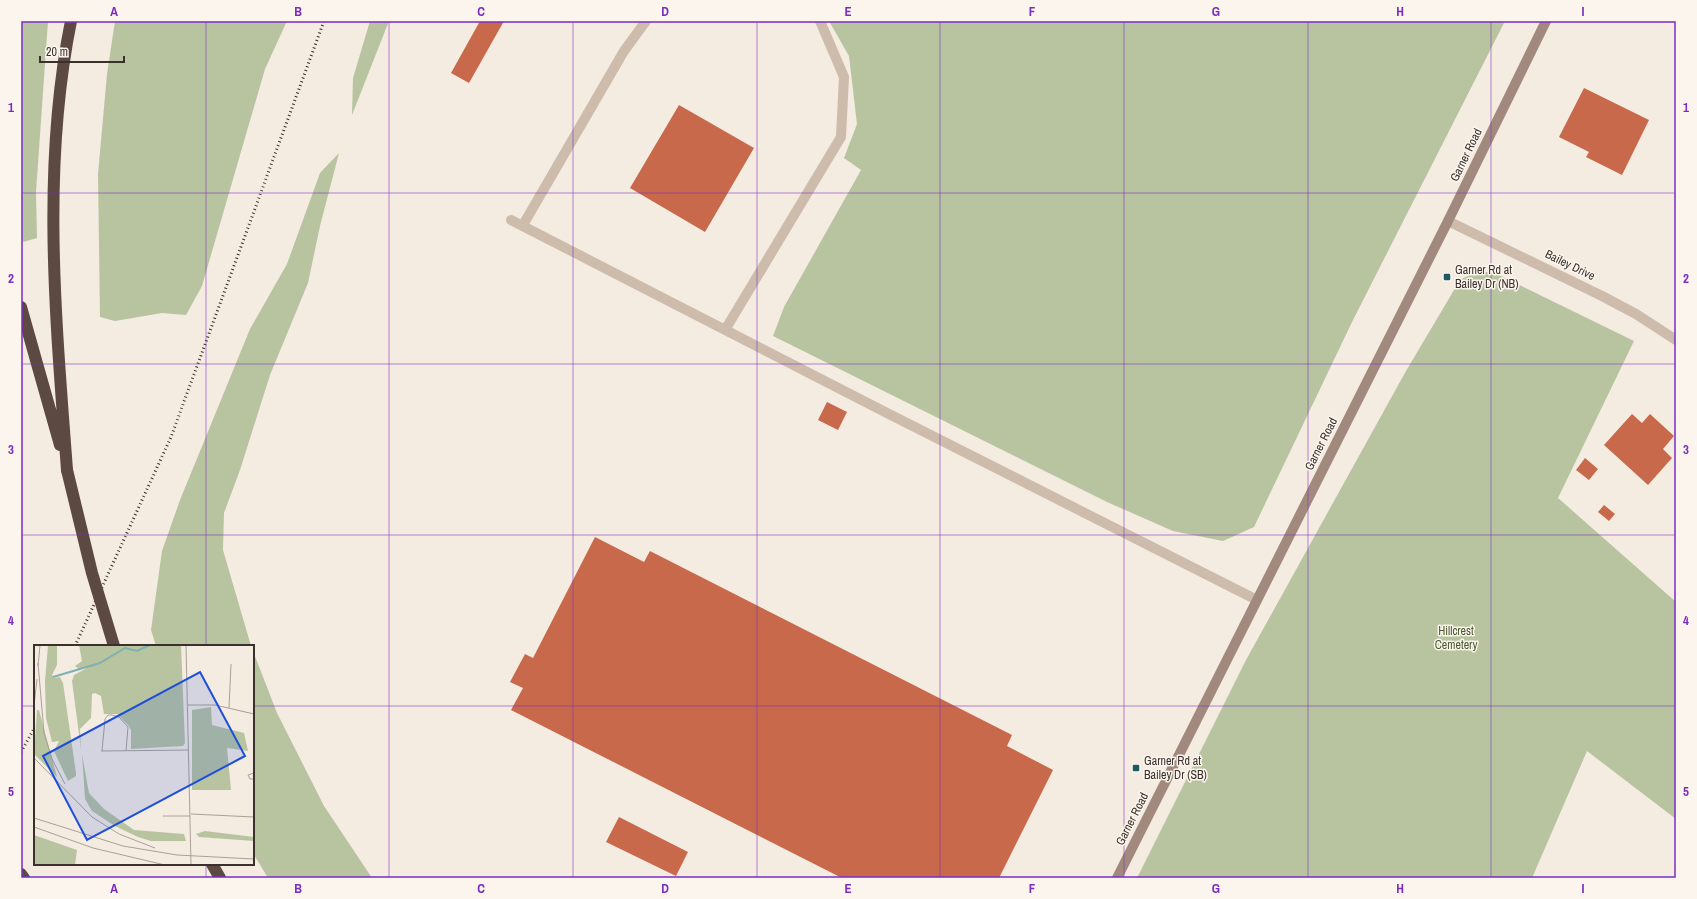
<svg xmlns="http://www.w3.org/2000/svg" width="1697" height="899" font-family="'Archivo Narrow',sans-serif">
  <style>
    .green { fill: #b8c4a0 }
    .building { fill: #c8694b }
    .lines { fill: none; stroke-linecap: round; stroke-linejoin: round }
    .service { stroke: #cdbbac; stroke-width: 10 }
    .minor { stroke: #cdbbac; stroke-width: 10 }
    .secondary { stroke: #a18a7d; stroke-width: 10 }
    .motorway { stroke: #5c4a42; stroke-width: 12 }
    .rail { stroke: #3b302b; stroke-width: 3; stroke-dasharray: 1 3; stroke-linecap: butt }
    .motorway-bridge { stroke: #5c4a42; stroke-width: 12 }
    .grid { fill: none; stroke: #7b2cbf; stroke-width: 1; stroke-opacity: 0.55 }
    .poi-dot { fill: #1f5a5e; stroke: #fbf5ee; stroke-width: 1.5 }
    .labels { text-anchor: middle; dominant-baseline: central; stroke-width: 3; stroke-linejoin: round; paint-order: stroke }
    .street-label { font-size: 12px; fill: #3b302b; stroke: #fbf5ee }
    .poi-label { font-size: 12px; fill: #3b302b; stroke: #fbf5ee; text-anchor: start }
    .park-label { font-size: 12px; fill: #4a5a2e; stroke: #fbf5ee }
    .inset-river { fill: none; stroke: #7fb0b2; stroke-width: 2 }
    .inset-road { fill: none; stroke: #aaa098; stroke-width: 1 }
    .view { fill: #1d4ed8; fill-opacity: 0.15; stroke: #1d4ed8; stroke-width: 2 }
    .inset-edge { fill: none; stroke: #3b302b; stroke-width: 2 }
    .neatline { fill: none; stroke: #7b2cbf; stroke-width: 1.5 }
    .grid-label { font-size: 13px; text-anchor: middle; font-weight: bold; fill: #7b2cbf }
  </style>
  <rect width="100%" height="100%" fill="#f4ebe1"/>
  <path class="green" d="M21,21H48L36,192L37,238L23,242L21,232Z
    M115,21H287L265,69L202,286L186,315L162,313L115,321L100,317L98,174L107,74Z
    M370,21H389L352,115L353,78Z
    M829,21H1505L1353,320L1254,527L1223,541L1173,531L1107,502L773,336L784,307L861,170L844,158L857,124L849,56Z
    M339,153L320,226L308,283L270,375L240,470L224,513L223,550L251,646H156L151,630L162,551L180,500L250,329L287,264L320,173Z
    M1475,272H1493L1634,341L1558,498L1676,602V819L1587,751L1532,878H1137L1246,660L1406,371L1460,280Z
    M253,651L277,713L324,806L372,878H268L253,853Z"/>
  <path class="building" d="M480,21H504L469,83L451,73Z
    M1584,88L1649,120L1622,175L1586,157L1589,152L1559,137Z
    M679,105L754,148L705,232L630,188Z
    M827,402L847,412L838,430L818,420Z
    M1632,414L1642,423L1650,414L1674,436L1663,449L1672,458L1648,485L1604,445Z
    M1585,458L1598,469L1589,480L1576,470Z
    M1604,505L1615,514L1609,521L1598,512Z
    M595,537L644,562L650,551L1012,735L1007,746L1053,770L999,878H842L511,710L523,688L510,682L525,654L533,658Z
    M619,817L688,852L676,876L606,842Z"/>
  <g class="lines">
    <path class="service" d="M511,220L885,412L1257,600
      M523,225L624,51L646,21
      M725,330L841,137L844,77L820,21"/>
    <path class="minor" d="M1448,221L1602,296L1636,314L1676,340"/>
    <path class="secondary" d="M1117,878L1448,221L1546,21"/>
    <path class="motorway" d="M21,307L60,445
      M67,470C56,321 41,169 71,21
      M212,864L220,878
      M21,874L24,878"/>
    <path class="rail" d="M75,646L171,437L324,21
      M21,752L35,727"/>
    <path class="motorway-bridge" d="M67,470L92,573L114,646"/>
  </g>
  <path class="grid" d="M206,21V646M389,21V878M573,21V878M757,21V878M940,21V878M1124,21V878M1308,21V878M1491,21V878M21,193H1676M21,364H1676M21,535H1676M21,706H35M253,706H1676M206,864V878"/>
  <g class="poi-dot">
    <rect x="1443" y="273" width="8" height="8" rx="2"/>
    <rect x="1132" y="764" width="8" height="8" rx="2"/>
  </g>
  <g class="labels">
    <g class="street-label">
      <text transform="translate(1466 155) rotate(-64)">Garner Road</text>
      <text transform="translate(1570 265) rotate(26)">Bailey Drive</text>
      <text transform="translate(1321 444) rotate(-63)">Garner Road</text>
      <text transform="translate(1132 819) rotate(-63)">Garner Road</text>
    </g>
    <g class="poi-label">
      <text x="1455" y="270">Garner Rd at<tspan x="1455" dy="14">Bailey Dr (NB)</tspan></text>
      <text x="1144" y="761">Garner Rd at<tspan x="1144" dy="14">Bailey Dr (SB)</tspan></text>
    </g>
    <g class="park-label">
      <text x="1456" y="631">Hillcrest<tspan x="1456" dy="14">Cemetery</tspan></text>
    </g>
  </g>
  <g transform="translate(34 645)">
    <rect width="220" height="220" fill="#f4ebe1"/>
    <path d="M14,0H23V20L18,30L20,33L26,32L29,38L42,128V131L34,136L20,106L25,96L18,97L12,73L11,36ZM45,0H147L151,98L149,101L97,104V85L94,80L83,69H70L67,51L61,48L58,49L57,73L46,84L47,104L38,36L40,30L55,22L45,24L41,21L48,16ZM177,62L178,80L210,88L214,106L193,103L197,145H158V65ZM3,65H5L23,132L0,109ZM48,109L55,148L70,164L100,185L150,189L152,196H117L104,192L81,181L58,166L51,154ZM171,186L220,192V196L165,192L162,189ZM0,190L43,205L41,220H0Z" fill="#b8c4a0"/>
    <path class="inset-river" d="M19,32L66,18L91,3L103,6L116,0"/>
    <path class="inset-road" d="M152,0L157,220M4,18L10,88L18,114L31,139M4,21L6,0M154,60H181L220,69M0,61L3,34M195,63L197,19M67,106L155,105M68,106L71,74L74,70H78L85,72L94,82L92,106M0,113L58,172L85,189L121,203M220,128L214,130L216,134H220M157,169L220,172M129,171H156M0,173L89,201L143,210L220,214M0,182L59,203L131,220"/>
    <path class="view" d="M166,27L211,111L53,195L9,111Z"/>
    <rect width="220" height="220" class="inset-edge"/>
  </g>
  <rect width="1697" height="899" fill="none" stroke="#fbf5ee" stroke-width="44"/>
  <path d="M40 56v6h84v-6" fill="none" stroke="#3b302b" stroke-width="2"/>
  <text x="46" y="56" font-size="12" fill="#3b302b" stroke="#fbf5ee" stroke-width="3" paint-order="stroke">20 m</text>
  <rect x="22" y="22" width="1653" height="855" class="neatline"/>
  <g class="grid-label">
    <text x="114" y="16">A</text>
    <text x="298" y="16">B</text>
    <text x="481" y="16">C</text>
    <text x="665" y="16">D</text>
    <text x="848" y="16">E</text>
    <text x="1032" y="16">F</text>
    <text x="1216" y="16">G</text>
    <text x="1400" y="16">H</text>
    <text x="1583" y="16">I</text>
    <text x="11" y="112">1</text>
    <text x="1686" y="112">1</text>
    <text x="11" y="283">2</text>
    <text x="1686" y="283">2</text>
    <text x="11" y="454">3</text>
    <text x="1686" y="454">3</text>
    <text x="11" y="625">4</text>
    <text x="1686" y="625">4</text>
    <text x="11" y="796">5</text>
    <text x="1686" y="796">5</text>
    <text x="114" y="893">A</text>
    <text x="298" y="893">B</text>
    <text x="481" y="893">C</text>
    <text x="665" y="893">D</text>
    <text x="848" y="893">E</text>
    <text x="1032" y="893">F</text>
    <text x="1216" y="893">G</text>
    <text x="1400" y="893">H</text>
    <text x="1583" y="893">I</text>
  </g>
</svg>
